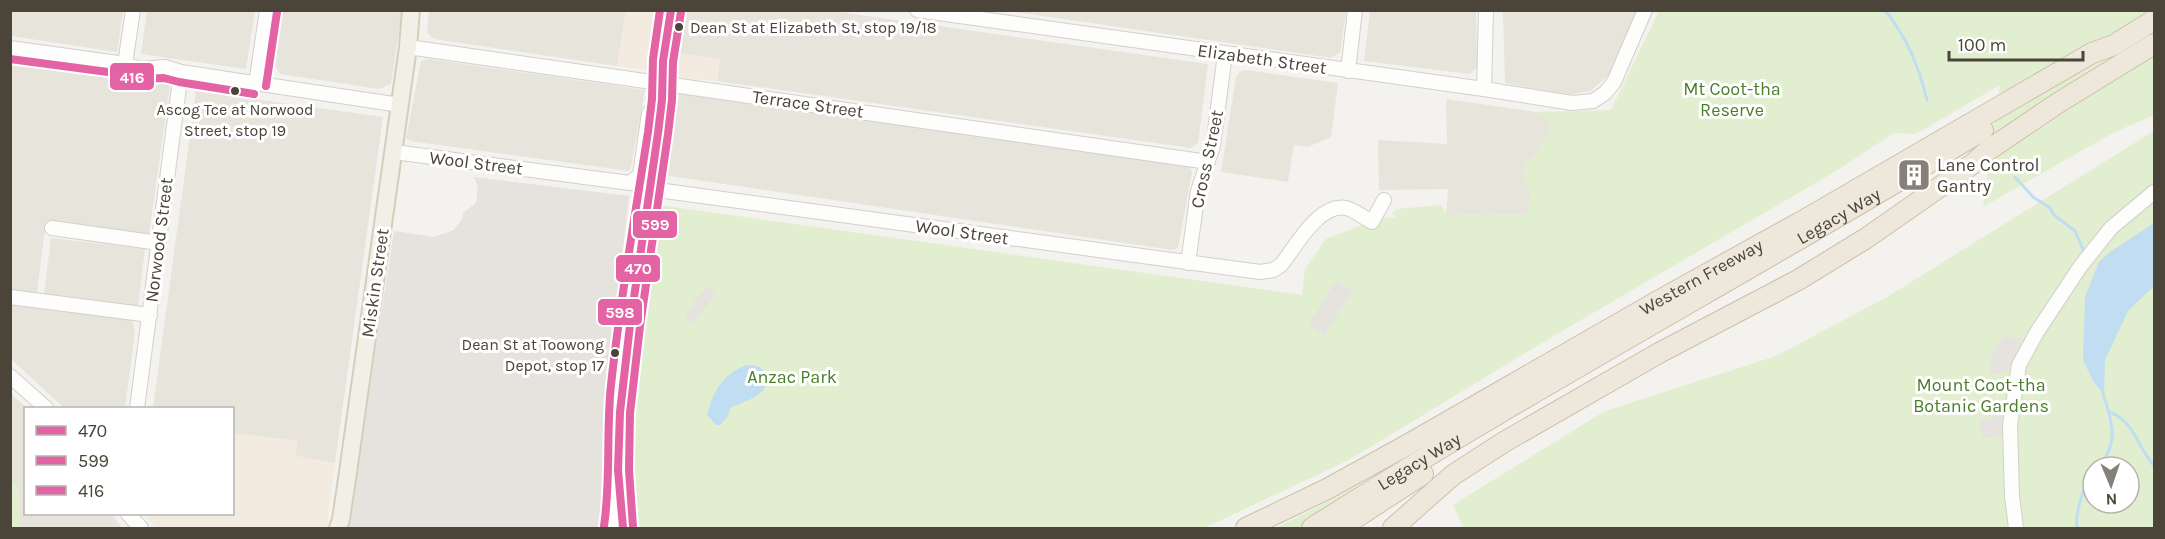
<svg xmlns="http://www.w3.org/2000/svg" width="2165" height="539" font-family="Karla,sans-serif">
  <style>
    .residential { fill: #e7e4dc }
    .commercial { fill: #f3ebdf }
    .industrial { fill: #e6e2de }
    .green { fill: #e1eecf; fill-rule: evenodd }
    .parking { fill: #e6e3df }
    .water { fill: #c0ddf1 }
    .lines { fill: none; stroke-linecap: round; stroke-linejoin: round }
    .stream { stroke: #c0ddf1; stroke-width: 3 }
    .minor-casing { stroke: #d2d0cb; stroke-width: 16 }
    .major-casing { stroke: #d6cebb; stroke-width: 20 }
    .highway-casing { stroke: #ccbfa9; stroke-width: 22 }
    .minor { stroke: #fdfdfc; stroke-width: 14 }
    .major { stroke: #f2efe6; stroke-width: 16 }
    .highway { stroke: #ede8db; stroke-width: 20 }
    .bus-1-casing { stroke: #fff; stroke-width: 12 }
    .bus-2-casing { stroke: #fff; stroke-width: 12 }
    .bus-3-casing { stroke: #fff; stroke-width: 12 }
    .bus-4-casing { stroke: #fff; stroke-width: 12 }
    .bus-1 { stroke: #e463a4; stroke-width: 8 }
    .bus-2 { stroke: #e463a4; stroke-width: 8 }
    .bus-3 { stroke: #e463a4; stroke-width: 8 }
    .bus-4 { stroke: #e463a4; stroke-width: 8 }
    .bus-dot { fill: #4b4439; stroke: #fff; stroke-width: 2 }
    .labels { text-anchor: middle; dominant-baseline: central; stroke-width: 6; stroke-linejoin: round; paint-order: stroke }
    .bus-label { font-size: 16px; fill: #4b4439; stroke: #fff; text-anchor: start }
    .street-label { font-size: 18px; fill: #4b4439; stroke: #fff }
    .park-label { font-size: 18px; fill: #4a7f2a; stroke: #fff }
    .poi-label { font-size: 18px; fill: #4b4439; stroke: #fff; text-anchor: start }
    .line-badge { stroke: #fff; stroke-width: 2 }
    .badge-label { font-size: 16px; text-anchor: middle; font-weight: bold; fill: #fff }
  </style>
  <rect width="100%" height="100%" fill="#f4f2ee"/>
  <path class="residential" d="M825,10L1208,64L1198,143L1191,148L717,81L720,59L678,53L684,11Z
    M10,11H123L117,52L11,36Z
    M147,11H255L246,69L141,54Z
    M283,11H402L391,84L379,89L280,74L275,66Z
    M429,11H626L617,66L434,39L427,32Z
    M1010,11H1346L1340,52L1331,58Z
    M1370,11H1476L1477,67L1470,74L1364,61Z
    M1503,11H1637L1608,76L1590,91L1567,95L1505,83Z
    M429,59L645,90L631,167L629,171L410,141L406,138L421,61Z
    M11,64L170,85L149,234L46,221L37,293L11,290Z
    M1245,70L1338,83L1331,137L1308,147L1294,145L1288,182L1221,172L1236,77L1241,71Z
    M196,91L383,117L335,463L295,456L297,441L233,433L232,408H153Z
    M674,91L1189,166L1192,172L1178,248L1173,250L663,175L660,173L668,96Z
    M1446,99L1536,112L1545,116L1550,126L1529,214L1446,216L1448,189L1379,190L1378,140L1447,144Z
    M51,238L145,249L138,306L44,295Z
    M10,304L131,318L135,332L125,408H64L11,359Z
    M10,393L27,408H26V514H112L122,528H20L18,485L11,486Z"/>
  <path class="commercial" d="M626,11H661L653,71L617,66Z
    M673,53L720,59L717,81L673,77L669,74Z
    M233,433L297,441L295,456L335,463L327,528H156L144,514H232Z"/>
  <path class="industrial" d="M474,177L629,196L608,378L601,528H348L394,231L434,237L454,230L462,219L463,213L476,203L478,187Z"/>
  <path class="green" d="M1659,11H2154V115L2113,133L1983,207L2000,85L1916,134L1894,133L1836,171L1540,344L1349,460L1204,528H631L630,384H636L666,206L1302,295L1305,269L1326,239L1380,218L1396,217L1392,213L1396,209L1441,205L1447,216L1528,214L1530,192L1522,177L1525,164L1535,155L1547,136L1550,126L1545,116L1536,112L1611,110Z
    M2154,131V528H1463L1453,505L1605,411L1776,356L1887,297ZM2093,467H2129V503H2093Z
    M1367,481L1369,484L1299,528H1276Z
    M18,485L20,528H11V486Z"/>
  <path class="parking" d="M666,206L636,385L630,384L656,207Z
    M1336,281L1353,290L1324,336L1308,325Z
    M709,286L717,293L692,324L684,319L697,297Z
    M2004,336L2023,339L2008,372L1991,374L1990,362L1995,347Z
    M2004,413L2010,425V435L1983,438L1978,422Z"/>
  <path class="water" d="M2154,223V286L2128,311L2105,360L2104,395L2093,381L2083,360L2085,297L2099,262L2110,252Z
    M746,365C755,365 762,365 765,375C772,396 744,401 730,408L728,416L720,425H716L707,415C715,389 720,377 746,365Z"/>
  <g class="lines">
    <path class="stream" d="M1885,10C1908,40 1918,64 1927,100
      M2015,177L2033,197L2050,208L2054,215L2075,231L2085,254
      M2109,412C2134,420 2138,448 2154,466
      M2099,467C2121,440 2111,420 2102,390
      M2077,528C2075,512 2083,487 2093,475"/>
    <g class="minor-casing">
      <path id="minor" d="M917,10L1484,89L1572,103L1593,101L1605,93L1614,82L1645,10
        M408,47L1208,162
        M10,48L125,64L140,69L165,67L181,72L400,105
        M125,64L133,10
        M1348,71L1355,10
        M256,84L267,10
        M1484,89L1486,10
        M394,152L630,183L640,175L649,113L662,100
        M650,189L1260,272L1273,270L1281,265C1295,248 1319,202 1346,208C1355,210 1364,218 1372,222L1384,200
        M52,228L159,243
        M1188,263L1198,191L1213,146L1225,54
        M10,297L150,315
        M10,376L46,408
        M137,408L181,72
        M128,514L141,528
        M614,528L618,502V430L621,386L658,133L662,100L663,61L671,10
        M2016,528L2012,496L2010,425L2019,365L2037,332L2080,267L2111,228L2154,192"/>
    </g>
    <g class="major-casing">
      <path id="major" d="M338,528L341,519L347,479L408,47L411,10"/>
    </g>
    <g class="highway-casing">
      <g id="highway">
        <path id="s1" d="M1246,528L1327,489L1407,445L1658,301L1804,220L2092,53L2114,45L2154,20"/>
        <path id="s2" d="M1312,528C1531,388 1761,266 1983,130"/>
        <path d="M1340,528L1423,474"/>
        <path d="M1393,528L1453,475L1504,442L1659,353L1798,280L1865,239L1974,163L1987,151L2058,103L2154,44"/>
      </g>
    </g>
    <use href="#minor" class="minor"/>
    <use href="#major" class="major"/>
    <use href="#highway" class="highway"/>
    <g class="bus-1-casing">
      <path id="bus-1" d="M623,528L618,470L620,412L630,325L658,133L662,100L663,61L671,10"/>
    </g>
    <g class="bus-2-casing">
      <path id="bus-2" d="M633,527L629,470L630,413L640,326L668,134L672,100L673,62L681,12"/>
    </g>
    <g class="bus-3-casing">
      <path id="bus-3" d="M10,59L123,74L139,79L164,78L179,82L254,94
        M266,86L277,12"/>
    </g>
    <g class="bus-4-casing">
      <path id="bus-4" d="M604,526C611,480 606,432 611,385C620,300 635,216 648,132L652,99L653,59L660,10"/>
    </g>
    <use href="#bus-1" class="bus-1"/>
    <use href="#bus-2" class="bus-2"/>
    <use href="#bus-3" class="bus-3"/>
    <use href="#bus-4" class="bus-4"/>
  </g>
  <defs>
    <g id="building-square" transform="scale(1.725)"><rect x="-9" y="-9" width="18" height="18" rx="4" fill="#868178" stroke="#fff"/><path d="M-4-6H4V6H1V3H-1V6H-4ZM-2.5-4.3h1.7v1.8h-1.7ZM.8-4.3h1.7v1.8H.8ZM-2.5-1h1.7V.8h-1.7ZM.8-1h1.7V.8H.8Z" fill="#fff"/></g>
  </defs>
  <g fill-rule="evenodd">
    <use href="#building-square" x="1914" y="175"/>
  </g>
  <g class="bus-dot">
    <circle cx="679" cy="27" r="5"/>
    <circle cx="235" cy="91" r="5"/>
    <circle cx="615" cy="353" r="5"/>
  </g>
  <g class="labels">
    <g class="bus-label">
      <text x="690" y="27">Dean St at Elizabeth St, stop 19/18</text>
      <text x="235" y="109" text-anchor="middle">Ascog Tce at Norwood<tspan x="235" dy="21">Street, stop 19</tspan></text>
      <text x="604" y="344" text-anchor="end">Dean St at Toowong<tspan x="604" dy="21">Depot, stop 17</tspan></text>
    </g>
    <g class="street-label">
      <text transform="translate(1262 59) rotate(8)">Elizabeth Street</text>
      <text transform="translate(808 104) rotate(8)">Terrace Street</text>
      <text transform="translate(1207 159) rotate(-78)">Cross Street</text>
      <text transform="translate(476 163) rotate(7)">Wool Street</text>
      <text stroke="none"><textPath href="#s2" startOffset="612">Legacy Way</textPath></text>
      <text transform="translate(962 232) rotate(8)">Wool Street</text>
      <text transform="translate(159 240) rotate(-83)">Norwood Street</text>
      <text stroke="none"><textPath href="#s1" startOffset="520">Western Freeway</textPath></text>
      <text transform="translate(375 283) rotate(-82)">Miskin Street</text>
      <text stroke="none"><textPath href="#s2" startOffset="126">Legacy Way</textPath></text>
    </g>
    <g class="park-label">
      <text x="1732" y="89">Mt Coot-tha<tspan x="1732" dy="21">Reserve</tspan></text>
      <text x="792" y="377">Anzac Park</text>
      <text x="1981" y="385">Mount Coot-tha<tspan x="1981" dy="21">Botanic Gardens</tspan></text>
    </g>
    <g class="poi-label">
      <text x="1937" y="165">Lane Control<tspan x="1937" dy="21">Gantry</tspan></text>
    </g>
  </g>
  <g class="line-badge">
    <rect x="109" y="62" width="46" height="29" rx="6" fill="#e463a4"/>
    <rect x="632" y="210" width="46" height="29" rx="6" fill="#e463a4"/>
    <rect x="615" y="254" width="46" height="29" rx="6" fill="#e463a4"/>
    <rect x="597" y="298" width="46" height="28" rx="6" fill="#e463a4"/>
  </g>
  <g class="badge-label">
    <text x="132" y="83">416</text>
    <text x="655" y="230">599</text>
    <text x="638" y="274">470</text>
    <text x="620" y="318">598</text>
  </g>
  <rect width="2165" height="539" fill="none" stroke="#4b4439" stroke-width="24"/>
  <rect x="24" y="407" width="210" height="108" fill="#ffffff" stroke="#b7b4b0" stroke-width="1.5"/>
  <rect x="36" y="426" width="30" height="9" fill="#e463a4" stroke="#b7b4b0" stroke-width="1.5"/>
  <text x="78" y="437" font-size="18" fill="#4b4439">470</text>
  <rect x="36" y="456" width="30" height="9" fill="#e463a4" stroke="#b7b4b0" stroke-width="1.5"/>
  <text x="78" y="467" font-size="18" fill="#4b4439">599</text>
  <rect x="36" y="486" width="30" height="9" fill="#e463a4" stroke="#b7b4b0" stroke-width="1.5"/>
  <text x="78" y="497" font-size="18" fill="#4b4439">416</text>
  <g transform="translate(2111 485) rotate(178)"><circle r="28" fill="#ffffff" stroke="#b7b4b0" stroke-width="1.5"/>
  <path d="M0-4.5L10 22L0 15L-10 22Z" fill="#868178"/>
  <text y="-9" font-size="16" font-weight="bold" text-anchor="middle" fill="#4b4439">N</text>
  </g>
  <path d="M1949 51v9h134v-9" fill="none" stroke="#4b4439" stroke-width="3"/>
  <text x="1958" y="51" font-size="18" fill="#4b4439" stroke="#ffffff" stroke-width="4.5" paint-order="stroke">100 m</text>
</svg>
